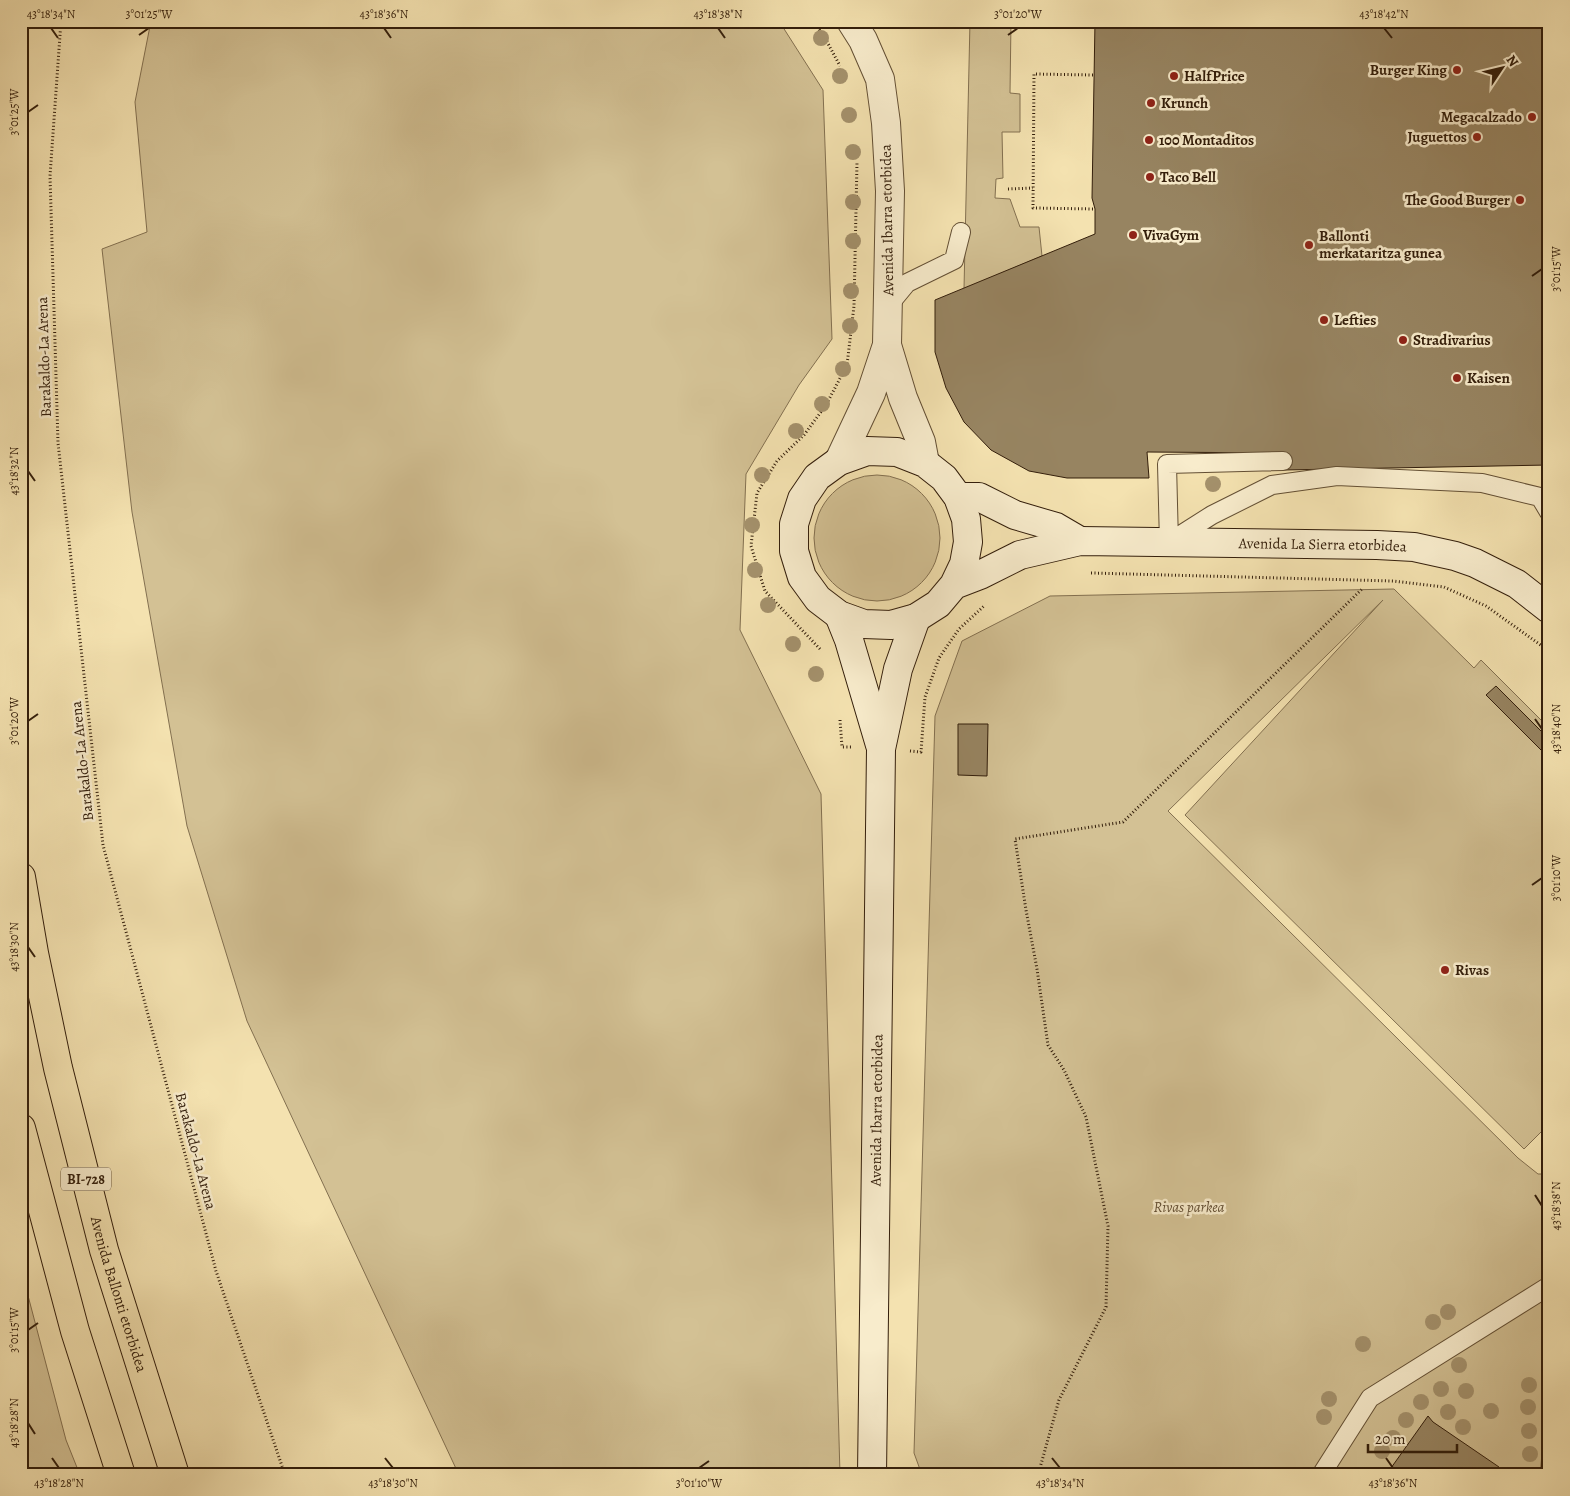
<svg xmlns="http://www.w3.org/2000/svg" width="1570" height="1496" font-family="Alegreya,serif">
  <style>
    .green { fill: #d3c194; stroke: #837050 }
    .building { fill: #978461; stroke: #331e0b }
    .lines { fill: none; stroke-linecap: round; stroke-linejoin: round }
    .lane-casing { stroke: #634f34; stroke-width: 20 }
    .street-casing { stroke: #634f34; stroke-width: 30 }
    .secondary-casing { stroke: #331e0b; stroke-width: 30 }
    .primary-casing { stroke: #331e0b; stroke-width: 30 }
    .path { stroke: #331e0b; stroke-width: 3; stroke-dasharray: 1 2.5; stroke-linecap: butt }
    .lane { stroke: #f8eccc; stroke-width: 18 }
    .street { stroke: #f8eccc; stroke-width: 28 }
    .secondary { stroke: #f8eccc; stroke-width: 28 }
    .primary { stroke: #f4e2b0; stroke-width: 28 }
    .tree { fill: #a4916c }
    .ticks { fill: none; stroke: #331e0b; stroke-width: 2 }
    .poi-dot { fill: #8f2418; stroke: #f8eccc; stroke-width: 2 }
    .labels { text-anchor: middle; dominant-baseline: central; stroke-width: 5; stroke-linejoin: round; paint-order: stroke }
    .shield { fill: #f8eccc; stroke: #6e5c45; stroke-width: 1 }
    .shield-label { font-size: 14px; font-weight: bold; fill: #331e0b }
    .poi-label { font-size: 15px; font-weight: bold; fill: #331e0b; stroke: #f8eccc; text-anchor: start }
    .street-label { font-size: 15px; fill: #331e0b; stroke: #f8eccc }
    .park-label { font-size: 15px; font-style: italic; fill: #634f34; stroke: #f8eccc }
    .neatline { fill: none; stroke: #331e0b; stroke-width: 2 }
    .ticks-label { font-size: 12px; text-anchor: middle; fill: #331e0b }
  </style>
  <rect width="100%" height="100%" fill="#f4e2b0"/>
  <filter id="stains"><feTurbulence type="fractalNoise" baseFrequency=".004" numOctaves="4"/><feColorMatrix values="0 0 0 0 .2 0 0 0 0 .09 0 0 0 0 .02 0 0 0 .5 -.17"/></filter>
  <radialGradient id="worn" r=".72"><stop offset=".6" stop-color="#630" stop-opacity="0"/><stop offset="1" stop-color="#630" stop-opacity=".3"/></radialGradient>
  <path class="green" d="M151,21H779L823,90L832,339L799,385L746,474L740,630L821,794L840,1475H459L247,1021L187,826L132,512L102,249L147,232L135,102Z
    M970,21H1011L1010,93L1020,94V132H1002L1003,178L996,179L995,198L1010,199L1020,227H1039L1042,256L964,289Z
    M814 538a63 63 0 1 1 126 0a63 63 0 1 1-126 0Z
    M1394,589L1474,668L1481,660L1549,728V1124L1524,1149L1185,815L1383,600L1168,811L1518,1158L1538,1174H1549V1398L1547,1400L1540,1475H922L914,1453L935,716L962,641L1050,596Z
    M21,1269L66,1440L80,1475H21Z"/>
  <path class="building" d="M1095,21H1549V465L1283,470V453L1147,452L1149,478H1067L1029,471L991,450L964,422L946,388L935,352V300L1095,234V209L1092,198Z
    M1496,686L1549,739V758L1486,695Z
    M958,724H988L987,776L958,775Z
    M1428,1416L1433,1422L1499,1467L1494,1475H1386Z"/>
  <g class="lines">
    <g class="lane-casing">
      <path id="lane" d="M888,306L907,283L954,260L961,232
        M1171,541L1212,515L1272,485L1337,476L1482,483L1540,497L1549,512
        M1169,543L1167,464L1283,461
        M1321,1475L1370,1398L1549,1286"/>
    </g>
    <g class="street-casing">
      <path id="street" d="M887,345L903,398L921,442L925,463
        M839,461L871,393L887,345L890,191L886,123L880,79L863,40L851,21"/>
    </g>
    <g class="secondary-casing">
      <g id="secondary">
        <path d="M958,497H979L1015,515L1056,527L1080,541"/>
        <path id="s1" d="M954,585L964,564L968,542L966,519L958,497L944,478L925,463L897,452L867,451L839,461L817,477L802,499L794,524V551L802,577L818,599L839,615L864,624L891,625L916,618L938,604L954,585L980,575L1020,555L1080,541L1377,545L1414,547L1455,556L1475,563L1517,584L1549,609"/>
        <path d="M839,615L849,640L880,745"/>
        <path id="s2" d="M872,1475L881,749L898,669L916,618"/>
      </g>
    </g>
    <g class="primary-casing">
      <g id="primary">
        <path id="s3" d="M21,877L34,953L58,1068L104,1250L175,1475"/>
        <path d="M21,1128L75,1331L121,1475"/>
      </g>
    </g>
    <path class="path" d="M61,21L50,176L58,443L103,845L216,1271L285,1475
      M813,21L824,36L840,66
      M1093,75L1034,74L1033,208L1095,209
      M1008,189L1033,188
      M1378,258V261
      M1091,573L1393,581L1444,587L1486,606L1549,651
      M820,649L765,591L751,546L757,493L777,461L804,435L826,405L847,365L854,306L857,162
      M840,720L842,747H851
      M910,751L921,752L925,697L939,658L959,629L984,606
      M905,1472L906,1475
      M1038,1475L1059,1400L1106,1307L1108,1226L1086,1117L1064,1070L1048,1045L1037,969L1026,910L1015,839L1123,822L1362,589"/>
    <use href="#lane" class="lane"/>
    <use href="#street" class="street"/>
    <use href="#secondary" class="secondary"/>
    <use href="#primary" class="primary"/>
  </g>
  <g class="tree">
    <circle cx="821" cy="38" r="8"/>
    <circle cx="840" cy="76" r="8"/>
    <circle cx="849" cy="115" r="8"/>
    <circle cx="853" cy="152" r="8"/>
    <circle cx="853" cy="202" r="8"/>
    <circle cx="853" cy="241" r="8"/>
    <circle cx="851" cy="291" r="8"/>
    <circle cx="850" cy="326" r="8"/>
    <circle cx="843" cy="369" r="8"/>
    <circle cx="822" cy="404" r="8"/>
    <circle cx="796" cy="431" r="8"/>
    <circle cx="762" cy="475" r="8"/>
    <circle cx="1213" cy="484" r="8"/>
    <circle cx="752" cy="525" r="8"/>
    <circle cx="755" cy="570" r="8"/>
    <circle cx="768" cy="605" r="8"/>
    <circle cx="793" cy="644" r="8"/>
    <circle cx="816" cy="674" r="8"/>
    <circle cx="1448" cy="1312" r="8"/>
    <circle cx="1433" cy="1322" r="8"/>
    <circle cx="1363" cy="1344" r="8"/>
    <circle cx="1459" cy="1365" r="8"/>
    <circle cx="1529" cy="1385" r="8"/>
    <circle cx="1441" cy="1389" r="8"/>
    <circle cx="1466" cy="1391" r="8"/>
    <circle cx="1329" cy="1399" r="8"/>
    <circle cx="1421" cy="1402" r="8"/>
    <circle cx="1528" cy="1407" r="8"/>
    <circle cx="1491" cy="1411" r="8"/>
    <circle cx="1448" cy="1412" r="8"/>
    <circle cx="1324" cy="1417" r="8"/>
    <circle cx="1406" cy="1420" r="8"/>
    <circle cx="1463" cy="1427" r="8"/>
    <circle cx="1529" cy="1431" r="8"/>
    <circle cx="1393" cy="1438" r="8"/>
    <circle cx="1382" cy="1451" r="8"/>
    <circle cx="1530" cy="1454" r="8"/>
  </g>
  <path class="ticks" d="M51,28L58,38M384,28L391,38M718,28L725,38M1384,28L1392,38M139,35L149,28M1008,35L1018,28M28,112L38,105M1532,276L1542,269M28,471L35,481M1535,719L1542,729M28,721L38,714M1532,885L1542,878M28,947L35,957M1535,1195L1542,1206M28,1330L38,1323M28,1423L35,1434M52,1458L59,1468M385,1458L393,1468M1052,1458L1060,1468M1386,1458L1393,1468M699,1468L709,1461"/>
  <g class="poi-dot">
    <circle cx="1457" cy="70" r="5"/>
    <circle cx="1174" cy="76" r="5"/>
    <circle cx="1151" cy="103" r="5"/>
    <circle cx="1532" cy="117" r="5"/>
    <circle cx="1477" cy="137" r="5"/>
    <circle cx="1149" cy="140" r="5"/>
    <circle cx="1150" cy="177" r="5"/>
    <circle cx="1520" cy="200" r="5"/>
    <circle cx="1133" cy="235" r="5"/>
    <circle cx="1309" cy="245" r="5"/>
    <circle cx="1324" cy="320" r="5"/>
    <circle cx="1403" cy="340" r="5"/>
    <circle cx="1457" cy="378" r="5"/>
    <circle cx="1445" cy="970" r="5"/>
  </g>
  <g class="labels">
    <rect class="shield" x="61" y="1167.5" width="50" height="23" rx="4"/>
    <g class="shield-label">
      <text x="86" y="1179">BI-728</text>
    </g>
    <g class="poi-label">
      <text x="1447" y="70" text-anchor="end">Burger King</text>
      <text x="1184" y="76">HalfPrice</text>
      <text x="1161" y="103">Krunch</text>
      <text x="1522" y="117" text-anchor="end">Megacalzado</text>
      <text x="1467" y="137" text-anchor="end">Juguettos</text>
      <text x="1159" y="140">100 Montaditos</text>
      <text x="1160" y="177">Taco Bell</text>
      <text x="1510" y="200" text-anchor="end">The Good Burger</text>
      <text x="1143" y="235">VivaGym</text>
      <text x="1319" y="236">Ballonti<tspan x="1319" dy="17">merkataritza gunea</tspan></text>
      <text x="1334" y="320">Lefties</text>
      <text x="1413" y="340">Stradivarius</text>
      <text x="1467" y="378">Kaisen</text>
      <text x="1455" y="970">Rivas</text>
    </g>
    <g class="street-label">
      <text transform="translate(887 220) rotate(-91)">Avenida Ibarra etorbidea</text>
      <text transform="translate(44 357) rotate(-92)">Barakaldo-La Arena</text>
      <text stroke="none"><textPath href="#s1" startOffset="925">Avenida La Sierra etorbidea</textPath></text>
      <text transform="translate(82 761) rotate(-96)">Barakaldo-La Arena</text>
      <text stroke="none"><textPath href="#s2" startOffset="365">Avenida Ibarra etorbidea</textPath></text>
      <text transform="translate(196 1151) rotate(75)">Barakaldo-La Arena</text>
      <text stroke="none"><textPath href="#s3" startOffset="429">Avenida Ballonti etorbidea</textPath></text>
    </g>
    <g class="park-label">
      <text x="1189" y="1207">Rivas parkea</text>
    </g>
  </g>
  <rect width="1570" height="1496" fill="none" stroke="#f4e2b0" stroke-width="55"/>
  <g transform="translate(1502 68) rotate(55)" stroke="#f8eccc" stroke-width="4" paint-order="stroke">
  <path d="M0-4L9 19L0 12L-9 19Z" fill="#331e0b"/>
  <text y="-8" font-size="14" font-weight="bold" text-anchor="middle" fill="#331e0b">N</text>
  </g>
  <path d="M1368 1444v8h89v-8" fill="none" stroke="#331e0b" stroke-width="2.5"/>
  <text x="1375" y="1444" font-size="15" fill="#331e0b" stroke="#f8eccc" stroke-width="4" paint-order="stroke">20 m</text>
  <rect x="28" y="28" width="1514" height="1440" class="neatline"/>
  <g class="ticks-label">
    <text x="51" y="18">43°18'34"N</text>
    <text x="149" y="18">3°01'25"W</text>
    <text x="384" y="18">43°18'36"N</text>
    <text x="718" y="18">43°18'38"N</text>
    <text x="1018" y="18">3°01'20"W</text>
    <text x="1384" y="18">43°18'42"N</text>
    <text transform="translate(14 112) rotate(-90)" y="4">3°01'25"W</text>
    <text transform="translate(1556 269) rotate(-90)" y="4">3°01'15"W</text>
    <text transform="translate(14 471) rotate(-90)" y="4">43°18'32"N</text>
    <text transform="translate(14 721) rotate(-90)" y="4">3°01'20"W</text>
    <text transform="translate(1556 729) rotate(-90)" y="4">43°18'40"N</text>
    <text transform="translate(1556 878) rotate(-90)" y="4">3°01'10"W</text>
    <text transform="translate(14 947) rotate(-90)" y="4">43°18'30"N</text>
    <text transform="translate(1556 1206) rotate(-90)" y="4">43°18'38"N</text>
    <text transform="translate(14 1330) rotate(-90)" y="4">3°01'15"W</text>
    <text transform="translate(14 1423) rotate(-90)" y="4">43°18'28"N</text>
    <text x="59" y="1487">43°18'28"N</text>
    <text x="393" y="1487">43°18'30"N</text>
    <text x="699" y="1487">3°01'10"W</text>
    <text x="1060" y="1487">43°18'34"N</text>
    <text x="1393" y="1487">43°18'36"N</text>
  </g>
  <rect width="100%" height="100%" filter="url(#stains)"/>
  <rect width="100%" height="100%" fill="url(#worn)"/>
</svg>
